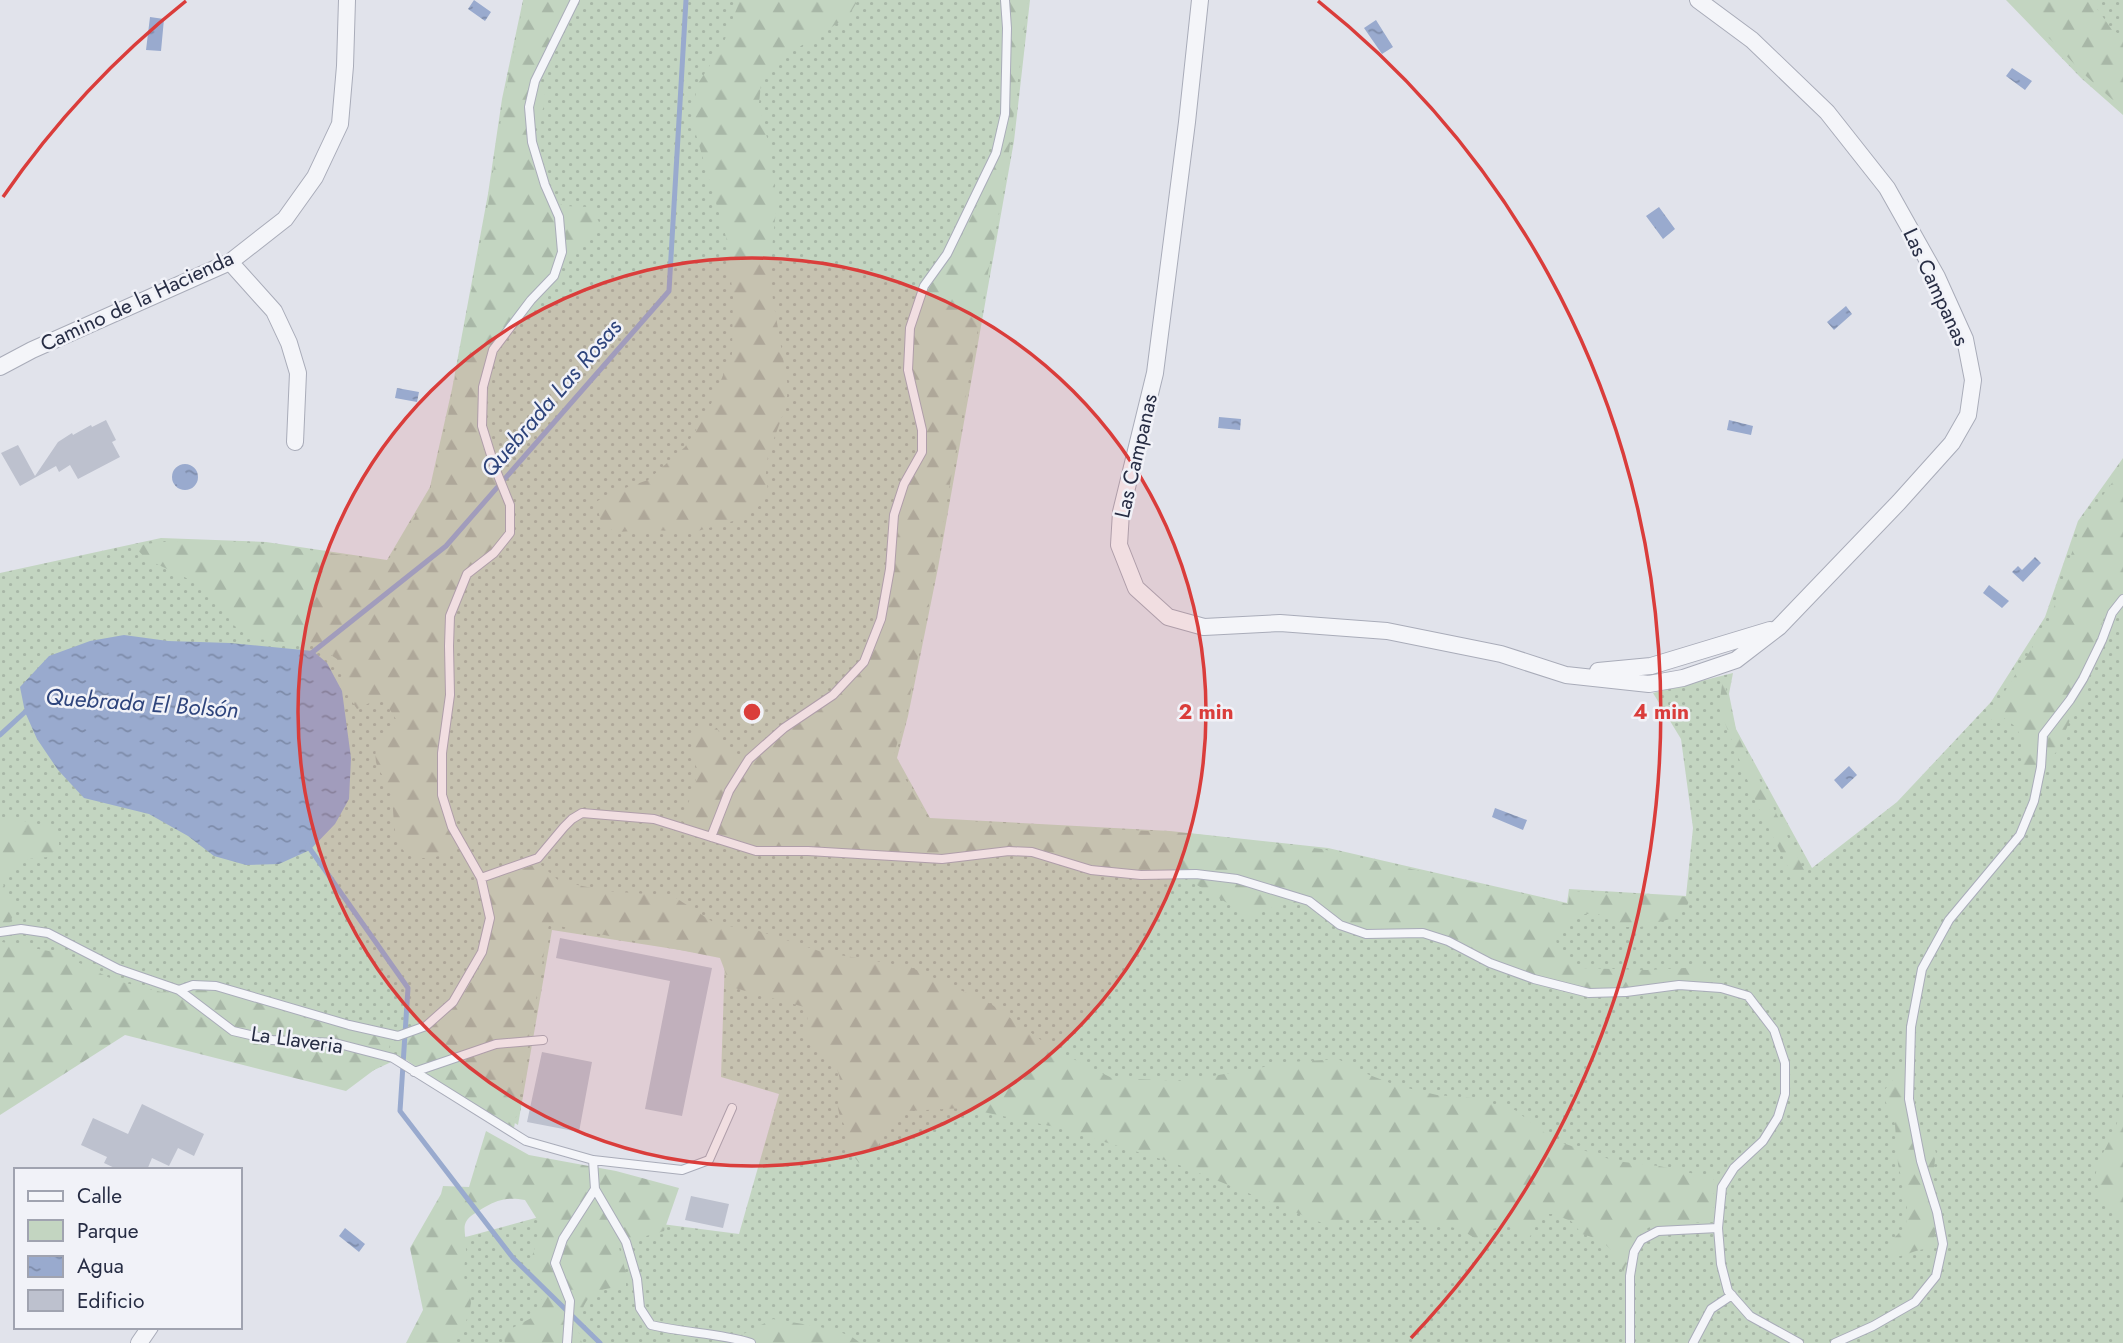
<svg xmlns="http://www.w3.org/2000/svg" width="2123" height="1343" font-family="Jost,sans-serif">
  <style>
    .green { fill: url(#green-dots) }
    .forest { fill: url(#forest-firs) }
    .water { fill: url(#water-ripples) }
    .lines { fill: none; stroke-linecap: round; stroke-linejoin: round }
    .stream { stroke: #99aace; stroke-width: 5 }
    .building { fill: #bdc1ce }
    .lane-casing { stroke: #a9acb9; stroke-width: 10 }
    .street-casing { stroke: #a9acb9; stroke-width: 18 }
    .lane { stroke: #f4f5f9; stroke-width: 8 }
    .street { stroke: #f4f5f9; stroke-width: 16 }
    .ring { fill: none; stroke: #da3d3b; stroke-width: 3.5 }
    .labels { text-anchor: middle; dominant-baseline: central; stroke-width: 5; stroke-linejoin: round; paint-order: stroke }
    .street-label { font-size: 21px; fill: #272d44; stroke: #f1f2f8 }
    .water-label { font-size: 23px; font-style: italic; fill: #2e447c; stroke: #f1f2f8 }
    .centre { fill: #da3d3b; stroke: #f1f2f8; stroke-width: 3.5 }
    .ring-label { font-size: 21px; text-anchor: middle; font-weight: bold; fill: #da3d3b; stroke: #f1f2f8; stroke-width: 5; stroke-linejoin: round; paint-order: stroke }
  </style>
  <defs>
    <pattern id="green-dots" width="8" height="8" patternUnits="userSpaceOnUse" patternTransform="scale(1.75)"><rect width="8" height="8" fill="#c3d5c1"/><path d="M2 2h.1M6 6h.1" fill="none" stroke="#a8b7a7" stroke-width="1.8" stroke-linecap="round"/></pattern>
    <pattern id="forest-firs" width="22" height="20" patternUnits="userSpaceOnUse" patternTransform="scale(1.75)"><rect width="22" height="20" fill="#c3d5c1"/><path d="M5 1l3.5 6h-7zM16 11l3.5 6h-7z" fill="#a8b7a7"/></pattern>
    <pattern id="water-ripples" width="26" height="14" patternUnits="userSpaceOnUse" patternTransform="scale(1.75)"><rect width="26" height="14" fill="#99aace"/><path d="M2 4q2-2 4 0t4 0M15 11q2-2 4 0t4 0" fill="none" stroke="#7d8ba9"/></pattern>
  </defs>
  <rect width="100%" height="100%" fill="#e1e3eb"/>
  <path class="green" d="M523,0H1030L1014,141L938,568L908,716L897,758L930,818L1170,831L1328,848L1567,903L1569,889L1686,896L1693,828L1681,739L1653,693L1733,673L1729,694L1736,729L1812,868L1897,802L1991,702L2045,617L2078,521L2123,458V1343H408L425,1308L414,1251L561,1211L739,1234L779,1094L721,1077L725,957L552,930L518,1125L404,1056L340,1086L129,1030L0,1111V573L161,538L266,542L387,560L430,487L452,389L488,194L502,99Z
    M2006,0H2123V115L2081,78Z"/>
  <path class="forest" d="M524,0H571L536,78L547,99L529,143L543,186L563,206L591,207L600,224L575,253L552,274L490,348L479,426L507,506V532L492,551L465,572L448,615L447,695L439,753L449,828L457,846C445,854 436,859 422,858C388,857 396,814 391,791C389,781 378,773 376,762C375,756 376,747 376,740L397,721L382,697L357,709L347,694L337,659L317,646L250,638L231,623L223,606L211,592L199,584L146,559L134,546C215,531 307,550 389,562L430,490L445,431L489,199L504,99Z
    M740,0H858L848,17L773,63L761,84L759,103L768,142L777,201L769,276L788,387L786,406L768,455L766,473L768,492L759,506L744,518L694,532L651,530L617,532L602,526L596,502L608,494L648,480L685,447L708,411L732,354L733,297L726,237L692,121L697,85L722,47Z
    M1009,0H1028L1007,168L925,622L906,715L893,757L928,819L1186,833L1322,849L1568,904L1570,891L1691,897L1686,908L1670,919L1640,927H1624L1598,914H1582L1563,925L1556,939L1558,952L1578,968L1647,970L1706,967L1710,977L1679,984L1590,991L1534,977L1423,932H1366L1340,924L1309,900L1277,906L1249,916L1175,872L1141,874L1091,869L1032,851L942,857L756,849L711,836L680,820L688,804L698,772L692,754V736L707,727L717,728L727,748L752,762L786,731L835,698L867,663L894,569L898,515L907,485L925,453L911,370L914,328L927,288L951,256L973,214L999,154L1009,115L1011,28Z
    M2012,0H2091L2112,30L2123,36V109L2086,76Z
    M2123,468V590L2107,610L2090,656L2085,683L2087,699L2079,712L2070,720L2057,751L2034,779L2027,778L2020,754L2022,739L2016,727L2004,718L1987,720L2050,619L2081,525Z
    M1723,677L1737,734L1805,872L1793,877L1758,807L1719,708Z
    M0,818C20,821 46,821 59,837V847L48,857L28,859L1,878L7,894L16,908L2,942L59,953L114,980L161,992L201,989L230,994L308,1019L392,1036L386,1061L346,1091L125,1035L0,1115Z
    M539,863L559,881L606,891L673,896L716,924L759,931L822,952L910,967L991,1004L1055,1050L1112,1078L1185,1081L1292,1062L1338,1059L1362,1072L1395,1085L1437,1095L1473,1098L1515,1110L1554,1140L1615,1161L1659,1166L1713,1178V1222L1654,1224L1638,1235L1623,1272L1616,1255L1601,1240L1582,1234L1571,1221L1553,1214H1542L1526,1244L1522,1235L1515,1227H1500L1485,1231L1484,1244L1460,1229L1442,1225L1408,1220L1375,1221L1352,1219L1327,1225L1174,1163L1055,1127L964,1108L907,1111L891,1120L873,1156L859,1163L848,1149C852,1128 841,1126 838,1108C837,1099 841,1090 840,1081C839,1062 821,1049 806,1040L808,1008L731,987L720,958L549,924L514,1128L441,1085L397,1053L401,1039L429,1029L459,1001L486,957L492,917L484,883Z
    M1904,1060L1912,1082L1918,1124L1931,1135L1936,1153L1929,1203L1936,1231L1930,1249C1916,1248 1906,1257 1892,1257L1891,1241L1906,1226L1907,1204L1898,1164L1895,1125L1882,1093L1896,1076Z
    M2123,1093V1216C2115,1215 2110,1210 2106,1203C2083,1169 2105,1157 2116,1126C2120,1115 2120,1104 2123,1093Z
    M486,1131L529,1155L616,1171L679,1188L664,1231L618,1244L626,1273V1286C599,1289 585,1291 580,1320C578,1330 578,1334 582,1343H505L503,1333L537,1315L543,1304L534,1281L531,1260L539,1234L540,1224L525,1200C509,1197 499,1199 485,1207C457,1223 466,1224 466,1251C465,1262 463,1272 465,1283C466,1290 471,1296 471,1303C469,1318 462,1331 454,1343H406L423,1310L410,1248L441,1194L443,1186L469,1187Z
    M773,1319C795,1324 845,1327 860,1343H751L739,1336Z"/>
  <path class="water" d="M474,0L491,12L485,21L468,9Z
    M150,17L164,19L161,51L146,50Z
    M1376,20L1393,47L1382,54L1364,28Z
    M2012,68L2032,81L2025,90L2006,76Z
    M1659,207L1675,229L1663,239L1646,216Z
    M1846,306L1852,314L1834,330L1827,322Z
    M397,388L419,392L417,402L395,398Z
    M1219,417L1241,419L1240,430L1218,428Z
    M1729,420L1753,426L1751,435L1727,430Z
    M172 477a13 13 0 1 1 26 0a13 13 0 1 1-26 0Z
    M2035,557L2041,563L2023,582L2012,572L2018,566L2022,570Z
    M1989,585L2009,601L2002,608L1983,593Z
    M124,635L168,641L230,643L313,651L327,663L342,691L351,758L349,799L335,824L310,850L279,864L246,865L214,856L188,836L149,814L84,798L58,770L37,739L25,712L20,687L49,656L90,641Z
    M1849,766L1857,775L1842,789L1834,780Z
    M1495,808L1527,820L1523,830L1492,817Z
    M345,1228L365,1244L359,1252L339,1236Z"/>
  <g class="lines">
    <path class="stream" d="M309,655L446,546L669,291L686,0
      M0,735L25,712H30
      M308,846L408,988L400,1111L513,1258L600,1343"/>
  </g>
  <path class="building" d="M106,420L116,440L112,442L120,457L78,479L70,465L59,472L56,466L20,486L1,453L18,445L35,476L58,442L72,433L73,435L91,425L92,427Z
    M560,938L712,968L682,1116L645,1109L670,981L556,958Z
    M542,1052L592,1062L579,1132L527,1122Z
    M142,1104L204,1134L194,1156L178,1148L169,1166L152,1158L147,1170H119L104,1163L107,1157L81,1145L93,1118L128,1134Z
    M691,1196L729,1204L723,1228L685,1220Z"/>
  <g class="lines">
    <g class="lane-casing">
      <path id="lane" d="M711,837L729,791L749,759L784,728L833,695L864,662L881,619L890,569L894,515L904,484L922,452V430L908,370L910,328L924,286L947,254L996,153L1005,114L1007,28L1005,0
        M481,878L538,858L564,827L572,819L582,813L654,819L756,851H808L942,859L1009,851L1032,852L1091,870L1141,875L1196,874L1237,879L1309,901L1340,925L1366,934L1423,933L1448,941L1490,963L1534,979L1589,993L1626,992L1679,985L1721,988L1748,996L1774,1030L1785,1063V1094L1778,1117L1763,1141L1734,1168L1722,1187L1718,1228L1721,1264L1728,1291L1750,1316L1799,1343
        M0,932L21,929L48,933L118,969L179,990L233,1031L272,1040L335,1043L393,1058L526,1141L593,1160L682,1170L709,1160L732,1108
        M179,990L193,985L216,986L349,1025L398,1036L426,1026L453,1002L482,952L490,918L481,878L452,827L442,795V753L450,695L449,646L450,616L467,574L494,553L510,533V505L495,468L482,426L483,387L493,350L531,300L554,276L562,252L559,217L545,185L532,142L529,107L535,81L575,0
        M414,1072L496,1044L543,1040
        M593,1160L595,1189L626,1242L637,1279L640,1308L651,1325C684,1333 719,1333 751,1343
        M567,1343L570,1301L555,1263L563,1239L595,1189
        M1630,1343V1276L1634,1252L1641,1240L1658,1231L1718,1228
        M1693,1343L1711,1309L1732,1295
        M1835,1343L1873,1326L1915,1302L1936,1276L1943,1244L1937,1212L1921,1161L1909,1099L1911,1027L1922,969L1949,920L2020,835L2034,801L2041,767L2043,735L2070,700L2083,679L2102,640L2112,613L2123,599"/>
    </g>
    <g class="street-casing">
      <path id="street" d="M1200,0L1187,122L1155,373L1121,512L1119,545L1136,588L1168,617L1204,627L1280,623L1387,631L1501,654L1566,675L1649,684L1683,678L1736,660L1779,627L1899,502L1952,443L1968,415L1973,380L1965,339L1937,277L1887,188L1827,112L1752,40L1698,0
        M230,262L274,311L289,343L298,373L295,442
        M0,367L32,350L230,262L285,219L315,177L340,124L345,66L347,0
        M1598,671L1651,666L1770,630
        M139,1343L150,1327"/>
    </g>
    <use href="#lane" class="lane"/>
    <use href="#street" class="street"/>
  </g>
  <circle cx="752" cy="712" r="454" fill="#da3d3b" fill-opacity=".12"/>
  <g class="ring">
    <circle cx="752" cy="712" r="454"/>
    <path d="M3 197A909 909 0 0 1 186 1M1318 1A909 909 0 0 1 1411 1338"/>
  </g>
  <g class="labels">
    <g class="street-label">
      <text transform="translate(1936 287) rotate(65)">Las Campanas</text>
      <text transform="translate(137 301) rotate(-25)">Camino de la Hacienda</text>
      <text transform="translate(1136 456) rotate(-77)">Las Campanas</text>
      <text transform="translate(297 1040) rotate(8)">La Llaveria</text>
    </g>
    <g class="water-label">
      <text transform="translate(551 398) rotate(-49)">Quebrada Las Rosas</text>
      <text transform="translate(142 703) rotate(4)">Quebrada El Bolsón</text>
    </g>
  </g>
  <circle cx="752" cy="712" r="10" class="centre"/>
  <g class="ring-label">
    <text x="1206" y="719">2 min</text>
    <text x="1661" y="719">4 min</text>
  </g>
  <rect x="14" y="1168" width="228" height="161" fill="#f1f2f8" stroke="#a0a3b0" stroke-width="2"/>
  <rect x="28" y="1191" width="35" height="10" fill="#f4f5f9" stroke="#a0a3b0" stroke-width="2"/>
  <text x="77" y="1203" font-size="21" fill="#272d44">Calle</text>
  <rect x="28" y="1220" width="35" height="21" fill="#c3d5c1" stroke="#a0a3b0" stroke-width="2"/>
  <text x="77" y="1238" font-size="21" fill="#272d44">Parque</text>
  <rect x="28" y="1256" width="35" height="21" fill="url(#water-ripples)" stroke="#a0a3b0" stroke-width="2"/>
  <text x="77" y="1273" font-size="21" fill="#272d44">Agua</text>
  <rect x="28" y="1290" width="35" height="21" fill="#bdc1ce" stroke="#a0a3b0" stroke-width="2"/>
  <text x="77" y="1308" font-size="21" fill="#272d44">Edificio</text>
</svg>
